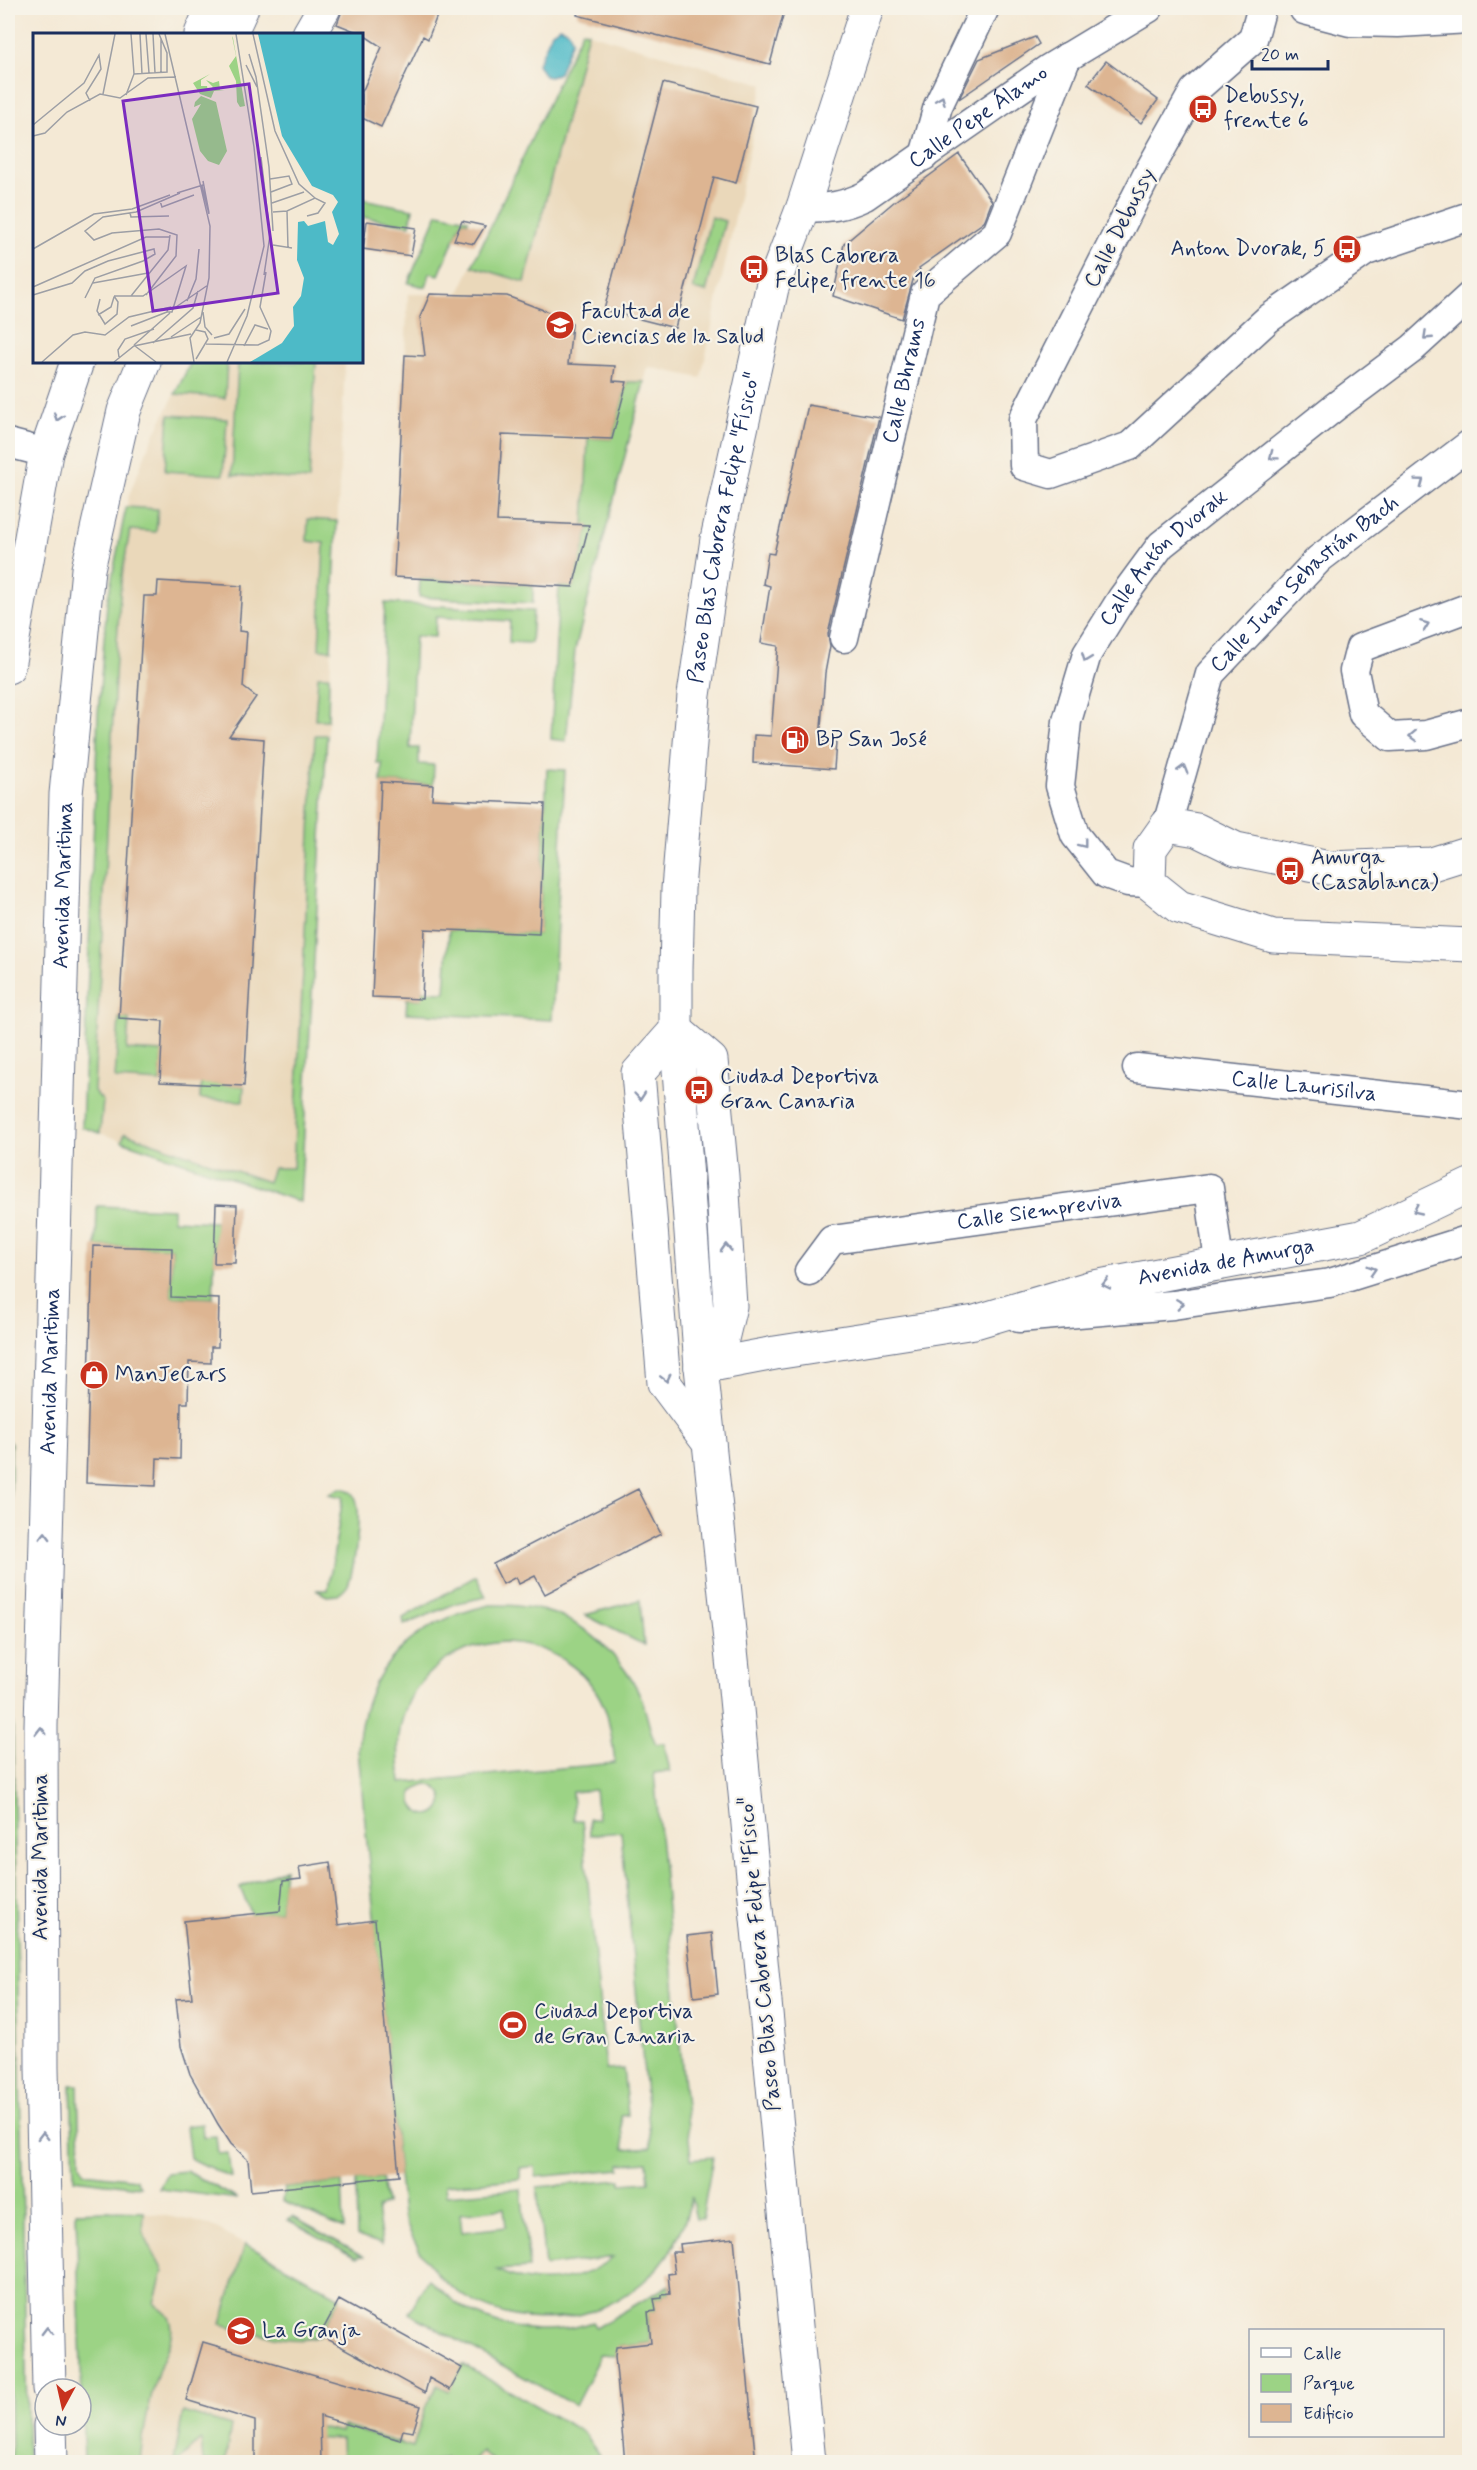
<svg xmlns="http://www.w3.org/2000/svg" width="1477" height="2470" font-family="Mynerve,sans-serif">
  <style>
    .built { fill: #ead8ba }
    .green { fill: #9cd385; stroke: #5c8172; stroke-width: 1.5; fill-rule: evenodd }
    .water { fill: #4dbac7; stroke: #347492; stroke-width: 1.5 }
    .building { fill: #ddb592 }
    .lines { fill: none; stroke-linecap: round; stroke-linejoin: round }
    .street-casing { stroke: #677088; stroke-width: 31 }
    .secondary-casing { stroke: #677088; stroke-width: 35 }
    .highway-casing { stroke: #677088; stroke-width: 35 }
    .street { stroke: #fff; stroke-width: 28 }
    .secondary { stroke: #fff; stroke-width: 33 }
    .highway { stroke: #fff; stroke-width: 33 }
    .oneway { stroke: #8d97ae }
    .labels { text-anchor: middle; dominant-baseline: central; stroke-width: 4.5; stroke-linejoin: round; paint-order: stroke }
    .poi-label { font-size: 22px; fill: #1b2f5e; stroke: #f7f3e8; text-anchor: start }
    .street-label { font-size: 22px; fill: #1b2f5e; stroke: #f7f3e8 }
    .inset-road { fill: none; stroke: #9d9fa5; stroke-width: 1.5 }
    .view { fill: #7b2cbf; fill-opacity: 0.15; stroke: #7b2cbf; stroke-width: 3 }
    .inset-edge { fill: none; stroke: #1b2f5e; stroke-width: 3 }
  </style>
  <rect width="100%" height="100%" fill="#f7f3e8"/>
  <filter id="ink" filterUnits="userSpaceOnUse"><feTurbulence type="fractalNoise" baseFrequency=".0167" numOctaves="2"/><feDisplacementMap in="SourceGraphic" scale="12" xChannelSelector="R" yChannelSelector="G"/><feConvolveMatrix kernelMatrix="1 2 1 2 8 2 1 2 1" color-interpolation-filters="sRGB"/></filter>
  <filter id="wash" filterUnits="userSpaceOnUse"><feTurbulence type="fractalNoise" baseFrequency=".008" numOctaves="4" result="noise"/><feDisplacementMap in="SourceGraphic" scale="24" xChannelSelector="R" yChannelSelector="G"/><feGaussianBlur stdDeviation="1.35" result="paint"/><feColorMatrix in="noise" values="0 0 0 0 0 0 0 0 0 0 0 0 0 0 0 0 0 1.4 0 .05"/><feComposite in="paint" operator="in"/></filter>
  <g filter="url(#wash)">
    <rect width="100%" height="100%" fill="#f4e9d5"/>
    <path class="built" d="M892,8H936L900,15L890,13Z
      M582,31L763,84L701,378L648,367L591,588L394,577L408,294L458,295Z
      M191,362H345L328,720L300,1202L82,1127L98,714L107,603L129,495L149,445Z
      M107,2211L144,2212L194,2221L211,2226L583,2432L604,2462H84L76,2212Z"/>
    <path class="green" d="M582,31L588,32L525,282L472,266Z
      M362,199L413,209L410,225L362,217Z
      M438,213L468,219V222L462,221L439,275L430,273L426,287L408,283Z
      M711,217L725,221L706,292L693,289Z
      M191,362H227L225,398L175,394Z
      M238,362H316L309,480L232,475Z
      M627,382H644L575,650L566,741L551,739L559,586L573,587L589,526L584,525L588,438L612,439Z
      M169,415L227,419L223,475L165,471Z
      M126,507L158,509L156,532L130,530L121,582L116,657L94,1091L103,1101L100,1133L82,1127L98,714L107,603Z
      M308,519L337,521L331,650L319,649L324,543L307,541Z
      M420,579L533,585V603L419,597Z
      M385,603L533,611L531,643L509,642L510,621L436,617L435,637L415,636L410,748H419V764L434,765L433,785L381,782L382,763H377Z
      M318,676H329L328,720H315Z
      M315,735H327L300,1202L122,1141L125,1133L268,1182L273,1168H293Z
      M547,769L565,770L552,1020L406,1013L407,999H422V991L445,992L449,930L539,934Z
      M119,1018L129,1019L127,1050L162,1052L160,1082L115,1079Z
      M201,1083L244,1086L243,1101L200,1099Z
      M97,1206L173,1209V1220L216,1222L213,1298L171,1297L172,1248L96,1246Z
      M8,1441L11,1443V1647L28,2462H11L8,2274Z
      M340,1488C346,1489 352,1490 355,1497C363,1512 354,1569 348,1585C346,1589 342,1592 338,1595L327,1596L316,1590H328L343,1497L328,1494Z
      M476,1576L486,1597L457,1603L404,1625L403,1618Z
      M640,1600L644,1645L585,1615Z
      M490,1605C540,1604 577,1616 611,1653C622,1666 634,1680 640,1695C647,1711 648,1728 656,1744L664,1743L670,1771L654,1773L691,2159L713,2157L702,2219H696L691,2197C685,2231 668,2261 642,2283C583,2333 493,2331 438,2275C422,2258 412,2238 403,2216L358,1750C363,1668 412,1622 490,1605ZM503,1642C547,1643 591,1669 606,1712C611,1728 613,1745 615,1763L401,1783C400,1768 397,1752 399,1736C406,1679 448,1647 503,1642ZM427,1784C438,1787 448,1796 440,1808C424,1830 393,1792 427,1784ZM595,1790L598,1819H589L590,1835L621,1832L651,2147L624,2149L621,2116L628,2115L623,2069L606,2070L582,1820H574L572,1792ZM647,2162L649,2182L621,2184V2180L537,2187L545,2266L613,2257C580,2283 535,2289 497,2270L529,2268L521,2189L446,2195L445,2185L520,2179V2168L535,2166L536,2177L620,2169V2164ZM504,2208L506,2227L462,2232L460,2214Z
      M285,1869L280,1911L251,1915L240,1887Z
      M71,2085H78L80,2163L84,2173L136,2179L140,2187L74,2179Z
      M202,2124L203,2137L216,2136L218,2154L228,2153L231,2178L190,2158L186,2126Z
      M186,2171L238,2199L159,2189L167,2173Z
      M382,2178L386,2204L377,2208L382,2244L357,2236L356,2180Z
      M342,2182L344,2229L282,2201L284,2188Z
      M107,2211L144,2212L143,2233L163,2271L154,2303C160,2310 169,2312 171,2323C175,2339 162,2358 158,2372C149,2401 143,2432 140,2462H84L76,2212Z
      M293,2217L363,2256L356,2257L288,2220Z
      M245,2244L340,2297L320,2335C299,2348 244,2329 221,2324Z
      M428,2279C442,2291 456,2305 473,2313C509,2331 554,2336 592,2322L596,2328L669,2285L670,2294L662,2295V2298L654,2299L655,2306L662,2305L656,2308V2311L648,2313L650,2339L656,2342L618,2347L615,2356L598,2355L597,2363L575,2406L409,2313Z
      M463,2365L583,2432L604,2462H494L482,2451L472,2462H459L446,2458L432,2462H342L341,2439L290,2438L295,2421L341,2432L343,2426L413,2447L426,2406L437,2385L449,2391Z
      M183,2412L231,2426L225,2462H203L201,2439L178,2462H174Z"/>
    <path class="water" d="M560,27L569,31L572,40L559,73L550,77L545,76L538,64L552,32Z"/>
    <g id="blocks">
      <path class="building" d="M343,8H440L428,39L423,36L381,127L362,118V92L382,47L362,34L337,24Z
        M578,8H785L770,64L577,15Z
        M1035,37L1039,44L959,99L979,59Z
        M1106,61L1158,100L1141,123L1088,84Z
        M663,83L756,106L736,183L714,177L675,328L604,310Z
        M959,154L992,201L984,222L919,268L920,270L915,273L902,319L833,296L844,244L895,201Z
        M367,221L416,228L411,256L363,249Z
        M462,221L485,226L474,244L454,240Z
        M430,294L507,296L551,313L572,324L568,364L615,366L613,381L627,382L612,439L502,435L497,521L589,525L573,587L394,577L405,355L425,356L420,317Z
        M808,405L879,417L828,634L830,646L825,673L820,741L836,742L834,769L753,763L754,735L771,736L778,646L761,643L770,586L763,584L768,553L774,554Z
        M158,581L242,586L239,631L247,632L243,687L256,697L229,736L264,739L244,1086L160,1082L163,1021L119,1018L144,596H157Z
        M381,782L433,785L432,799L545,804L539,934L425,929L422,999L372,997Z
        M216,1204L237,1205L235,1263H214Z
        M93,1246L172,1248L171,1297L219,1299L218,1347H211V1363L189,1362L188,1403H181L180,1459L157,1458L156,1486L86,1483Z
        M638,1489L661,1534L545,1594L535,1576L519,1584L516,1577L503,1584L493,1564Z
        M330,1862L338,1925L375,1920L399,2176L251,2191L248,2160L231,2144L218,2124L190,2074L181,2046L176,1999L192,1998L184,1921L280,1911L283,1881L301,1879L299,1867Z
        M712,1933L718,1994L694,1997L687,1936Z
        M734,2238L756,2463H625L615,2356L616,2347L651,2343L648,2312L656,2311L654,2299L662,2298V2295L670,2294L668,2274L675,2273L672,2252H681L680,2244Z
        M339,2300L462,2368L450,2390L429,2378L425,2393L320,2335Z
        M203,2342L421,2406L413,2432L403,2430L400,2440L320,2416L321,2463H255V2421L186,2400Z"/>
    </g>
  </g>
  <g filter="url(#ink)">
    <use href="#blocks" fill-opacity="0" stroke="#677088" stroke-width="1.5"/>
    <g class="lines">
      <g class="street-casing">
        <g id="street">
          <path d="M1304,10L1350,22L1398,23L1470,19"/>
          <path d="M1260,14L1253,39L1194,91L1149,171L1023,419L1024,466L1051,474L1130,446L1268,319L1366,251L1470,216"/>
          <path d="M924,156L938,106L985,8"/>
          <path id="s1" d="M803,207C827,209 844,206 865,196L1048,69L1149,8"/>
          <path d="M8,443L46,453"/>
          <path d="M1470,607L1360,648L1354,671L1363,714L1390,737L1426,735L1470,723"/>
          <path id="s2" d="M844,638L925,294L997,233L1067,57"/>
          <path id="s3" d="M1167,825L1210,674L1319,559L1470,444"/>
          <path id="s4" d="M1149,883L1128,882L1106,874L1075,835L1060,786L1067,721L1087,654L1122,598L1161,545L1336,406L1412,349L1470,296"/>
          <path id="s5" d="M1137,1068L1470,1105"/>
          <path id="s6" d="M809,1271L832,1240L1209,1188L1219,1262"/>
          <path d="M1019,1318L1173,1305L1330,1283L1470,1239"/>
        </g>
      </g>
      <g class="secondary-casing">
        <g id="secondary">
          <path d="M1470,852L1432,864L1329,868L1236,849L1197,830L1167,825L1150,849L1149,883L1179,907L1273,936L1470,945"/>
          <path d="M676,1030L638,1073L664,1383L709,1443"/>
          <path d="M676,1030L711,1060L722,1176L730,1306L722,1339L701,1367"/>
          <path id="s7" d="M701,1367L775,1353L975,1322L1089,1288L1361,1237L1470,1185"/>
          <path id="s8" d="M809,2462L734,1678L701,1367L676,1030V970L678,889L694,695L717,539L772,288L803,207L867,8"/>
        </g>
      </g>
      <g class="highway-casing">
        <g id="highway">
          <path d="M201,34L212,8"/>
          <path d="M230,34L242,8"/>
          <path d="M309,34L324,8"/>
          <path d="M8,667L46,453L77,362"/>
          <path id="s9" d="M49,2389L42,2068L41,1726L66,794L88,569L124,411L144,362"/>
          <path d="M50,2425L51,2462"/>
        </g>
      </g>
      <use href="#street" class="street"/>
      <use href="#secondary" class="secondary"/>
      <use href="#highway" class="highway"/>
    </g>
    <defs><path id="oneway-chevron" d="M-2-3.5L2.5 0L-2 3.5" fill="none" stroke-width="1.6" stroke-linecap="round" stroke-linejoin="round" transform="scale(1.5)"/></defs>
    <g class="oneway">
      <use href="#oneway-chevron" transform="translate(941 100) rotate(-67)"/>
      <use href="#oneway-chevron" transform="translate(1427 336) rotate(137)"/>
      <use href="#oneway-chevron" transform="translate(58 417) rotate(108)"/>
      <use href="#oneway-chevron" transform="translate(1273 456) rotate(143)"/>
      <use href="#oneway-chevron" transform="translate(1420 482) rotate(-37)"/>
      <use href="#oneway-chevron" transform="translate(1425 625) rotate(-21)"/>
      <use href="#oneway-chevron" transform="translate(1086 658) rotate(111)"/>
      <use href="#oneway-chevron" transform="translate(1413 736) rotate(178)"/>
      <use href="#oneway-chevron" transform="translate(1183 769) rotate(-74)"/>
      <use href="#oneway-chevron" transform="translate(1083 844) rotate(52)"/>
      <use href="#oneway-chevron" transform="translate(640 1096) rotate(85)"/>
      <use href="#oneway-chevron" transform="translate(1417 1210) rotate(155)"/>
      <use href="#oneway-chevron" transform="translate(726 1248) rotate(-93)"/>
      <use href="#oneway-chevron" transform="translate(1372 1270) rotate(-17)"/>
      <use href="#oneway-chevron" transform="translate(1106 1284) rotate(168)"/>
      <use href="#oneway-chevron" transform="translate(1180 1304) rotate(-8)"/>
      <use href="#oneway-chevron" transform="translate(666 1378) rotate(76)"/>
      <use href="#oneway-chevron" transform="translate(45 1536) rotate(-89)"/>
      <use href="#oneway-chevron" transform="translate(41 1731) rotate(-90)"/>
      <use href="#oneway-chevron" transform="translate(43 2136) rotate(-91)"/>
      <use href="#oneway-chevron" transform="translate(47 2331) rotate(-91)"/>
    </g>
  </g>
  <defs>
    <g id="bus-disc" transform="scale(1.5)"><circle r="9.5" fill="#c8321e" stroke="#f7f3e8"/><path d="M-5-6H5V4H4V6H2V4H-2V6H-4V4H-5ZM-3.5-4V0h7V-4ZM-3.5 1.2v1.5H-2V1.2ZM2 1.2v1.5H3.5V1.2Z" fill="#fff"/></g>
    <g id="university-disc" transform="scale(1.5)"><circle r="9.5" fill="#c8321e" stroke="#f7f3e8"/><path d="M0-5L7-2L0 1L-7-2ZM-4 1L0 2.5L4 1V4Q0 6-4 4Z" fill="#fff"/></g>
    <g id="fuel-disc" transform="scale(1.5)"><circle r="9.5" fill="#c8321e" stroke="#f7f3e8"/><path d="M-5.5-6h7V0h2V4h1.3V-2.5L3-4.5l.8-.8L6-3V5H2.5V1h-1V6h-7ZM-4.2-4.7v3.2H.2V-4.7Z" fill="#fff"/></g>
    <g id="shop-disc" transform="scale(1.5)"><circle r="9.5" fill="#c8321e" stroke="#f7f3e8"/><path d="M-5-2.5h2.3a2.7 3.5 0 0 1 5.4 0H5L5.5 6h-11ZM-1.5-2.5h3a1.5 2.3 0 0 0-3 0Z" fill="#fff"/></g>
    <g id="stadium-disc" transform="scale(1.5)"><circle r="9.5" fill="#c8321e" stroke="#f7f3e8"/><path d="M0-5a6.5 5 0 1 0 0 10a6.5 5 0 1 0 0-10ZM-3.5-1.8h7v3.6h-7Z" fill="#fff"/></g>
  </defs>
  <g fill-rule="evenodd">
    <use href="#bus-disc" x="1203" y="109"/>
    <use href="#bus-disc" x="1347" y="249"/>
    <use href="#bus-disc" x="754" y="269"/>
    <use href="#university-disc" x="560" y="325"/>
    <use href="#fuel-disc" x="795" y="740"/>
    <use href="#bus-disc" x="1290" y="871"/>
    <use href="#bus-disc" x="699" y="1090"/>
    <use href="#shop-disc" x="94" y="1375"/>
    <use href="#stadium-disc" x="513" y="2025"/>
    <use href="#university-disc" x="241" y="2331"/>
  </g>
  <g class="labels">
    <g class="poi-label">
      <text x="1224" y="96">Debussy,<tspan x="1224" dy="25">frente 6</tspan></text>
      <text x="1326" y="249" text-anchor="end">Anton Dvorak, 5</text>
      <text x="775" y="256">Blas Cabrera<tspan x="775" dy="25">Felipe, frente 16</tspan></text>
      <text x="581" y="312">Facultad de<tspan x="581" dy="25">Ciencias de la Salud</tspan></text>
      <text x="816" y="740">BP San José</text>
      <text x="1311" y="858">Amurga<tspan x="1311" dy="25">(Casablanca)</tspan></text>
      <text x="720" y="1077">Ciudad Deportiva<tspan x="720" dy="25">Gran Canaria</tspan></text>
      <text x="115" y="1375">ManJeCars</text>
      <text x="534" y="2012">Ciudad Deportiva<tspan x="534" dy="25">de Gran Canaria</tspan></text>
      <text x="262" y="2331">La Granja</text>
    </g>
    <g class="street-label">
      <text stroke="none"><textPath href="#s1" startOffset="202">Calle Pepe Álamo</textPath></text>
      <text transform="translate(1120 228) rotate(-63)">Calle Debussy</text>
      <text stroke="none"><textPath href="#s2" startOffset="264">Calle Bhrams</textPath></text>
      <text stroke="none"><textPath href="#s8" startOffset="1944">Paseo Blas Cabrera Felipe "Físico"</textPath></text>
      <text stroke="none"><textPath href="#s4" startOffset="405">Calle Antón Dvorak</textPath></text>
      <text stroke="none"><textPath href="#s3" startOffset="288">Calle Juan Sebastián Bach</textPath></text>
      <text stroke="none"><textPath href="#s9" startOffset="1504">Avenida Maritima</textPath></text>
      <text stroke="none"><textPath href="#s5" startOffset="168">Calle Laurisilva</textPath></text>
      <text stroke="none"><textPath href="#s6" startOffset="248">Calle Siempreviva</textPath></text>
      <text stroke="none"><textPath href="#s7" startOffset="536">Avenida de Amurga</textPath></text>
      <text stroke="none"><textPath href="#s9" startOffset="1018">Avenida Maritima</textPath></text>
      <text transform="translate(41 1857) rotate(-90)">Avenida Maritima</text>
      <text transform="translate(760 1954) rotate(-95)">Paseo Blas Cabrera Felipe "Físico"</text>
    </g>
  </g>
  <g transform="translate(33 33)">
    <rect width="330" height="330" fill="#f4e9d5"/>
    <path d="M199,3L200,5L212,73L207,74L204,69L203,48L196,33L203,23ZM177,41L168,47V53H174L175,58L180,54L173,47L180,50L186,48L187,57H192L181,58L178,65L167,61L160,50ZM168,63L183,69L194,118L186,132L175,128L167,118L159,86L168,71L161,74L162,69Z" fill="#9cd385"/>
    <path d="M225,1H330V329H217L249,310L261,293L260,274L268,263L271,245L264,227L265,189L271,188L275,193L292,188L295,209L300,212L306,201L299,179L305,169L300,162L279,153L249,103Z" fill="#4dbac7"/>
    <path class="inset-road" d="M107,1L109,41M113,1L116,40M120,1L122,40M132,1L177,193L176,245L167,290L157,305L161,329M220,1L242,98L266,151L282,165M128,5V40M216,21L223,44L236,134L240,198M213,32L224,54M101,41L134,39V20L126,1M70,61L82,1M93,62L101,41L98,1M0,92L51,50L66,22L68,36L53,60L57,68M0,103L12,100L34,79L67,61L87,65L115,45L143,44M228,124L237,202L231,242M237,146L256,143L259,151L238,159M170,148L176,180M169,153L176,181M144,160L170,152M127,168L129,174L161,162M239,170L271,159M254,178L255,215M240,179L254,178L282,165L292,170L285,180L274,183M97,180L98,184L136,183M240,212L259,215M0,216L61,181L99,176L137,162M60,250L115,240M0,254L113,204H136M0,262L39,250L52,238L75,228L121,216L122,221L110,228L62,245L52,265M113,262L143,223L144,202L126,196L79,200L61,207L52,198L70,184L103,179L147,160M81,263H110L153,233L139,279H134L135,275M98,263L135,217L137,202M67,266L64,278L72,291L84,281L85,269L81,263M154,268L163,246L166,216M140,276L175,252M170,279L172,294L179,302M65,282L78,274L81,264M98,293L134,279M138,304L168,284M181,305L196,301L212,276M120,310L160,275L165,258M173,311L225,312L236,307L238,298L227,274L233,239M101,312L137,280M102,313L123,329M211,313L222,292L235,296M86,324L85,317L92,306L121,296M163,326L175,306L172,299L163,297M9,329L40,302L52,299L72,302L96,284L138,274M81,329L101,313L158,301M194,329L214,283L231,213L221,114L203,1"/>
    <path class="view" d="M216,51L245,260L120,278L90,68Z"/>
    <rect width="330" height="330" class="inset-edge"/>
  </g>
  <rect width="1477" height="2470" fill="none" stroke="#f7f3e8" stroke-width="30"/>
  <rect x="1249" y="2329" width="195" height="108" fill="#f7f3e8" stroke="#9fa5b1" stroke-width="1.5"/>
  <rect x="1261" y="2348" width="30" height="9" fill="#ffffff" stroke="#9fa5b1" stroke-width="1.5"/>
  <text x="1303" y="2359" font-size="18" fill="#1b2f5e">Calle</text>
  <rect x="1261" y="2374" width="30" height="18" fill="#9cd385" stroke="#9fa5b1" stroke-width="1.5"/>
  <text x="1303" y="2389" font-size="18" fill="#1b2f5e">Parque</text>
  <rect x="1261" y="2404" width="30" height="18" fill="#ddb592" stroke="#9fa5b1" stroke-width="1.5"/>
  <text x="1303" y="2419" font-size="18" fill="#1b2f5e">Edificio</text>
  <g transform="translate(63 2407) rotate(188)"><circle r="28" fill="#f7f3e8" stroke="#9fa5b1" stroke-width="1.5"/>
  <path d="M0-4.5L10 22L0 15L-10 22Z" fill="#c8321e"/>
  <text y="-9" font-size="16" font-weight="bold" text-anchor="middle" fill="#1b2f5e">N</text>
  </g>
  <path d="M1252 60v9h76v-9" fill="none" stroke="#1b2f5e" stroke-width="3"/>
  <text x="1261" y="60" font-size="18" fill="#1b2f5e" stroke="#f7f3e8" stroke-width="4.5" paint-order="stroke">20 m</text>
</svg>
